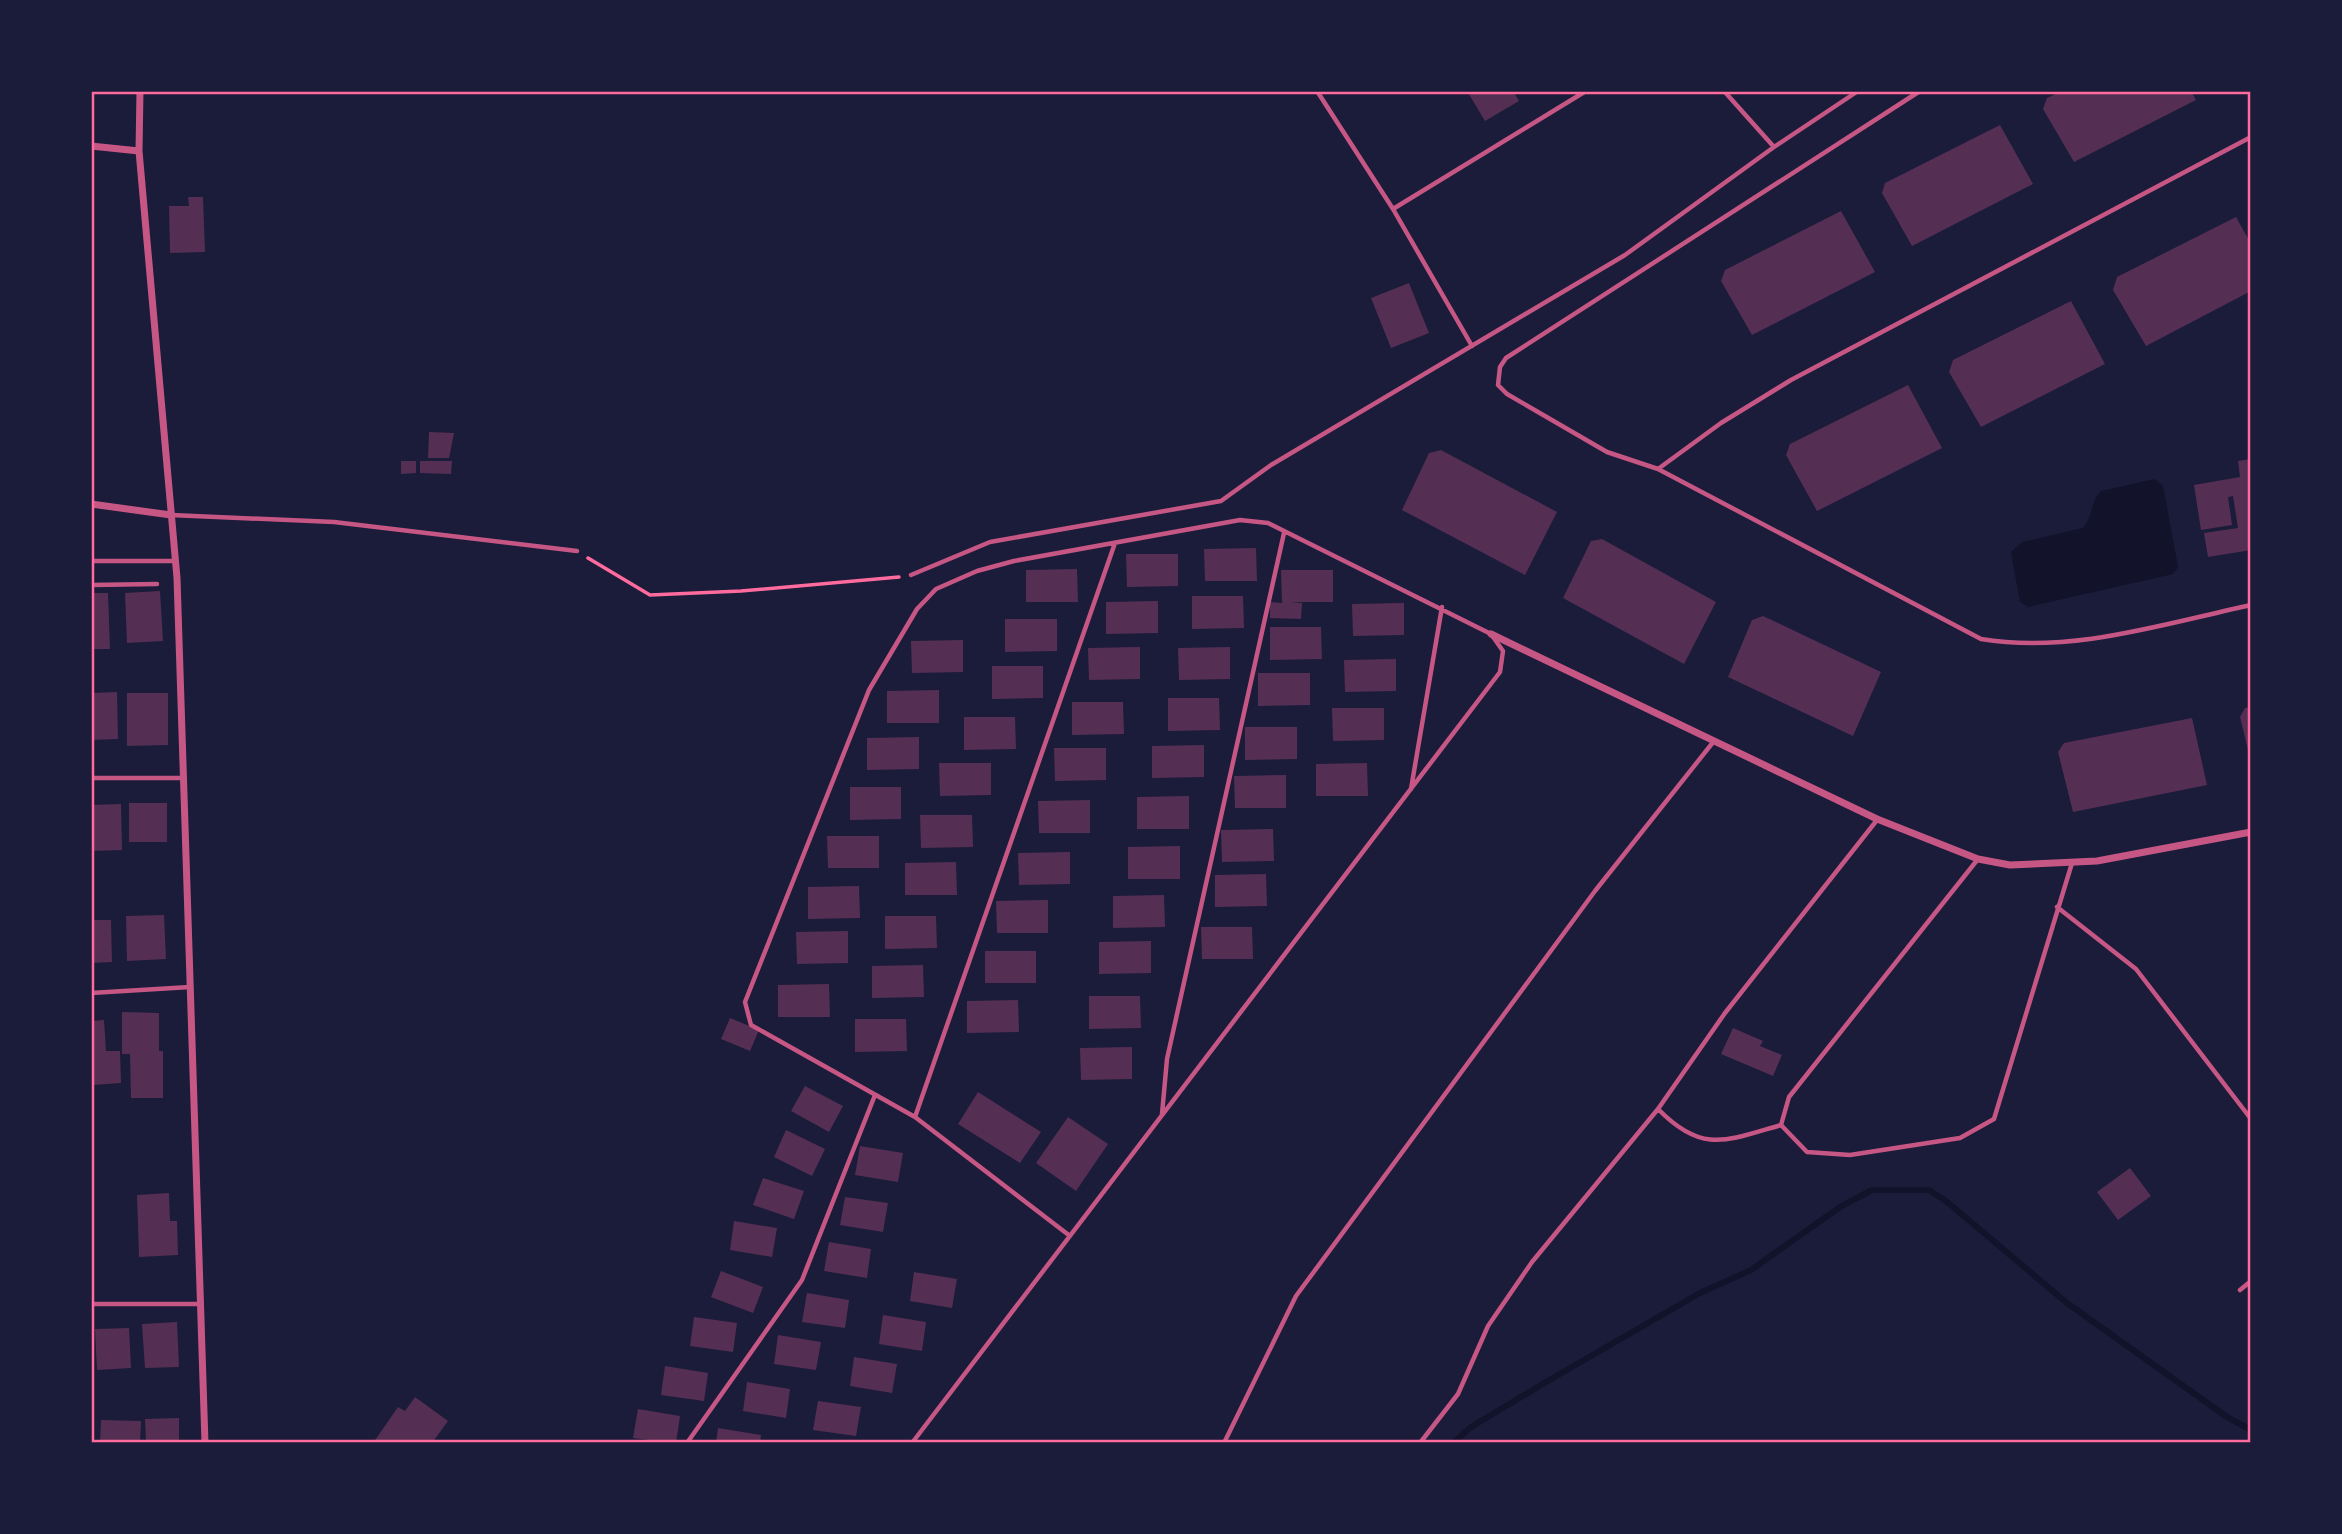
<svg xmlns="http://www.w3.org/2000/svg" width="2342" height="1534" font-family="Lato,sans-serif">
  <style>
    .water { fill: #12122b }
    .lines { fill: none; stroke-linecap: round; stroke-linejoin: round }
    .stream { stroke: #12122b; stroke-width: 6 }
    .building { fill: #542f53 }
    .path { stroke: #ff6b9d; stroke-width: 3.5 }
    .service { stroke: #c65784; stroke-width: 4.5 }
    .minor { stroke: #c65784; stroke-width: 7 }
    .neatline { fill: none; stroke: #ff6b9d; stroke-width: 2.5 }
  </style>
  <rect width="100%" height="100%" fill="#1b1b3a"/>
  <path class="water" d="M2155,479L2163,486L2178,567L2173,574L2028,607L2020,602L2011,552L2022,542L2083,528C2093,517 2090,502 2101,491Z"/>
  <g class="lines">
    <path class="stream" d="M1453,1443L1471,1427L1546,1382L1700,1293L1751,1270L1840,1207L1872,1190H1929L1946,1201L2067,1303L2227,1417L2251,1430"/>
  </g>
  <path class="building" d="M1467,91H1513L1519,101L1485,121Z
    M2062,91H2191L2196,100L2074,162L2043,109L2047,98Z
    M2000,125L2033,184L1912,246L1882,193L1885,183Z
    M188,197H203L205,252L170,253L169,206H189Z
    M1841,211L1875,272L1752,335L1721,281L1725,270Z
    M2236,217L2251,244V291L2146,346L2113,290L2117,277Z
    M1409,283L1429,333L1391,348L1371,298Z
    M2071,301L2105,364L1981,427L1949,372L1953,360Z
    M1908,385L1942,448L1817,511L1786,455L1790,444Z
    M429,432L454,433L449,458H428Z
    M1441,450L1557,512L1525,575L1402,510L1429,453Z
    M2251,459V550L2208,557L2204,533L2238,528L2233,496L2228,497L2232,525L2201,530L2194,485L2240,477L2238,461Z
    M401,461H416V473L401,474Z
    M420,461H452L451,474L420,473Z
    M1602,539L1716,602L1684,664L1563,598L1591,541Z
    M1256,548L1257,581H1205L1204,549Z
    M1126,554H1178V586L1127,587Z
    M1077,569L1078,602H1026V570Z
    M1281,570H1333V602H1290L1302,603L1301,619L1270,618V602L1282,603Z
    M160,591L163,641L127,643L125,593Z
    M91,593H108L110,649H91Z
    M1192,596H1243L1244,628L1192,629Z
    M1158,601V633L1106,634V602Z
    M1404,603V635L1353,636L1352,604Z
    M1763,616L1881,672L1853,736L1728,677L1752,620Z
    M1005,619H1057V651L1005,652Z
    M1270,627H1321L1322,659L1270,660Z
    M963,640V672L912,673L911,641Z
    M1140,647V679L1089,680L1088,648Z
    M1230,647V679L1179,680L1178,648Z
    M1396,659V691L1345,692L1344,660Z
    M992,666H1043V698L992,699Z
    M1258,673H1310V705L1258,706Z
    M939,690V723H887V691Z
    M117,692L118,739L91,740V693Z
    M127,693H168V745L127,746Z
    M1168,698H1219L1220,730L1168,731Z
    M1072,702H1123L1124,734L1072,735Z
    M2251,707V758H2250L2240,717L2245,708Z
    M1332,708H1384V740L1333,741Z
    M964,717H1015L1016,749L964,750Z
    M2192,718L2207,785L2073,812L2058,752L2064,743Z
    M1245,727H1297V759L1245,760Z
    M919,737V769L867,770V738Z
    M1204,745V777L1152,778V746Z
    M1054,748H1106V780L1055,781Z
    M939,763H991V795L940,796Z
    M1367,763L1368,796H1316V764Z
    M1286,775V808H1235L1234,776Z
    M850,787H901V819L850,820Z
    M1189,796V829H1137V797Z
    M1090,800V833H1039L1038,801Z
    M129,803H167V842H129Z
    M121,804L122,850L91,851V805Z
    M920,815H972L973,847L921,848Z
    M1273,829L1274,861L1222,862L1221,830Z
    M827,836H879V868H828Z
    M1180,846V879H1128V847Z
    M1070,852V884L1019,885L1018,853Z
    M956,862L957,895H905V863Z
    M1266,874L1267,906L1215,907V875Z
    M859,886L860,918L808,919V887Z
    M1164,895L1165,927L1113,928V896Z
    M1048,900V933H997L996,901Z
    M164,915L166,959L127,961L126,916Z
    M885,916H936L937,948L885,949Z
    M91,920H111L112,962L91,963Z
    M1201,927H1252L1253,959H1202Z
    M848,931V963L797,964L796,932Z
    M1151,941V973L1099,974V942Z
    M985,951H1036V983H985Z
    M923,965L924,997L872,998V966Z
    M829,984L830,1017H778V985Z
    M1089,996H1140L1141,1028L1089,1029Z
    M1018,1000L1019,1032L967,1033V1001Z
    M122,1012L159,1013V1051H163V1098H131L130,1054H122Z
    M730,1018L759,1030L750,1051L721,1039Z
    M855,1019H906L907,1051L855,1052Z
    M104,1020L106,1051H120L121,1083L93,1085L91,1021Z
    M1733,1028L1763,1041L1760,1046L1782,1055L1773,1076L1721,1054Z
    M1132,1047V1079L1081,1080L1080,1048Z
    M805,1086L843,1106L829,1132L791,1111Z
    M978,1092L1041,1132L1020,1163L958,1124Z
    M1068,1117L1108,1144L1076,1191L1036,1163Z
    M786,1130L825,1149L812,1176L774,1157Z
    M860,1146L903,1153L898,1182L855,1175Z
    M2130,1168L2151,1196L2118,1220L2097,1192Z
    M763,1178L804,1191L794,1219L753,1205Z
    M169,1193L170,1221H177L178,1255L139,1257L137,1195Z
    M845,1197L888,1203L883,1232L840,1225Z
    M734,1221L777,1228L772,1257L730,1250Z
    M829,1242L871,1249L867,1278L824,1271Z
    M721,1271L763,1287L753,1313L711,1297Z
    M914,1272L957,1279L952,1308L910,1301Z
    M807,1293L849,1300L845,1328L802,1322Z
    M883,1315L926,1322L922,1351L879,1344Z
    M694,1317L737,1323L733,1352L690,1346Z
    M177,1322L179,1367L145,1368L142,1324Z
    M129,1328L131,1368L97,1370L95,1329Z
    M778,1335L821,1342L816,1370L774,1364Z
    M854,1357L897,1364L892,1393L850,1386Z
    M665,1366L708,1373L704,1401L661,1395Z
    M747,1382L790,1389L786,1418L743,1411Z
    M415,1397L448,1421L432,1443H373L398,1407L405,1411Z
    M818,1401L861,1407L856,1436L813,1430Z
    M638,1409L680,1416L676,1443L633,1438Z
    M179,1418V1443H146L145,1419Z
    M101,1420L141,1421L140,1443H100Z
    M718,1428L761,1435L760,1443H716Z"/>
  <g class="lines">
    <path class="path" d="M588,558L650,595L741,591L899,577"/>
    <path class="service" d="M1317,91L1393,209L1472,346
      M1724,91L1774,147L1858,91
      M1920,91L1506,358L1500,367L1498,385L1507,394L1607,452L1658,469L1981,639C2071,654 2163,624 2251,605
      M1393,209L1586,91
      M1658,469L1721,423L1791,380L2251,137
      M171,515L334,522L577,551
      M91,561H175
      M911,575L990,542L1221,501L1271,465L1625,255L1774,147
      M91,585L157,584
      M91,778H183
      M1411,789L1442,607
      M1978,859L1789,1097L1781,1125L1807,1152L1850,1155L1960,1138L1994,1119L2072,863
      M2057,907L2136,969L2251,1119
      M91,993L190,987
      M1658,1109C1702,1154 1726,1141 1781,1125
      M1162,1114L1167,1059L1284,533
      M915,1117L1115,543
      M2240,1290L2251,1281
      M91,1304H199
      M687,1443L802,1280L875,1095
      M912,1443L1500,672L1503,651L1491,634L1268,523L1240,520L1014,561L977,571L936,589L917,609L869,690L745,1002L751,1025L915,1117L1070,1236
      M1224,1443L1296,1296L1595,891L1714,741
      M1420,1443L1458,1394L1488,1326L1532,1262L1658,1109L1725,1013L1877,820"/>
    <path class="minor" d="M140,91L139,151L177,578L205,1443
      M91,146L139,151
      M91,504L171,515
      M1491,634L1877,819L1978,859L2010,865L2097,861L2251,832"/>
  </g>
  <rect width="2342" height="1534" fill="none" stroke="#1b1b3a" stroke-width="186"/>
  <rect x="93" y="93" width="2156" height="1348" class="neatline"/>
</svg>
